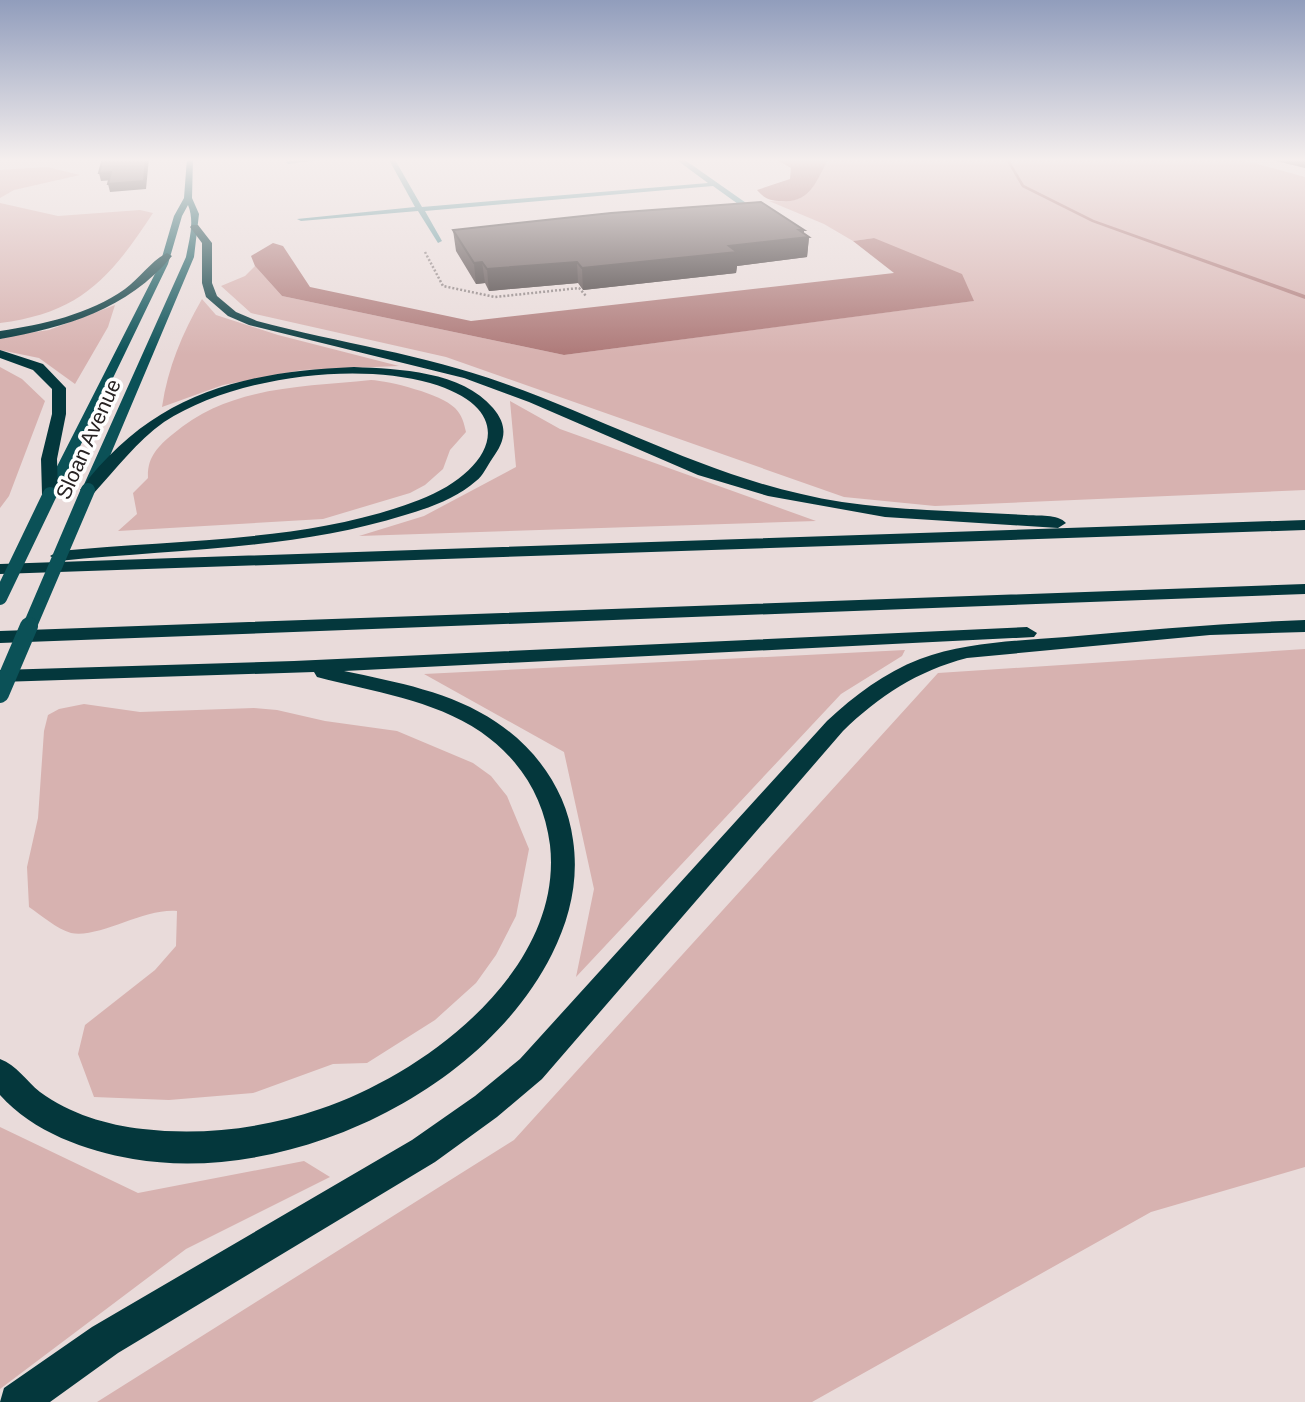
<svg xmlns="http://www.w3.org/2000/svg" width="1305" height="1402" font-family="Helvetica,sans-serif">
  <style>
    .green { fill: #d7b2b0 }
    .water { fill: #ae7a79 }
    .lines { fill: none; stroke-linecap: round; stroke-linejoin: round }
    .stream { fill: #ae7a79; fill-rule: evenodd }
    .path { stroke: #897f7f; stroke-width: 2.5; stroke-dasharray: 2 2; stroke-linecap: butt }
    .minor { fill: #60959b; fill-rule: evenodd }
    .major { fill: #0b5157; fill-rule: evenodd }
    .highway { fill: #04373c; fill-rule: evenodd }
    .major-bridge-far1 { stroke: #0b5157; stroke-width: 14 }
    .major-bridge { stroke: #0b5157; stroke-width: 18 }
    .wall { fill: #534848 }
    .shaded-wall { fill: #433b3b }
    .building { fill: #605454; stroke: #433b3b; stroke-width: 2 }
    .labels { text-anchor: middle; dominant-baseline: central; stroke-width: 7; stroke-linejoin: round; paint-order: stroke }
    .far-street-label { font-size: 21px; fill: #282323; stroke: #fff }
  </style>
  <rect width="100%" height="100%" fill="#e9dbda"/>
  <path class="green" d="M829,158H1236L1305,177V490L935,506L844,497L446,357L251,313L221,286L245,276L255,266L282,296L564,355L973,301L874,238L853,241L824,224L769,201C812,203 809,192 829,158Z
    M47,167L80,175L14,190L0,198V170Z
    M0,203L58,216L140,210L153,213C111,277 81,313 0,323Z
    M202,299L216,315L278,335L399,366L302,370L223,385L162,407C168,367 182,334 202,299Z
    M115,305L108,327L75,384L39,358L0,350V337L49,330Z
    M0,367L22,379L45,401L9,496L0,508Z
    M371,380C390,381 441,394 455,408C462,415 464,423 466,432L450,450L443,469L425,485L410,493L323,519L118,531L137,514L133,493L148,478C147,458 157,447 173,434C229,386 301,387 371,380Z
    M510,401L560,429L816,521L359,536L424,516L516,467Z
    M1305,649V1167L1151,1212L812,1402H97L514,1140L938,673Z
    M905,650L902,656L841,694L576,977L594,889L564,752L424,674Z
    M84,704L140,712L254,708L277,710L325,721L397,731L473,763L491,776L507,796L529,849L516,916L496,955L476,983L435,1020L367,1063L333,1064L253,1093L169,1100L94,1097L78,1054L85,1025L155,970L176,946L177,911C144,908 98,939 71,933C57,929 41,915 29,907L27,867L38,818L44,731L48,715L59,709Z
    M0,1127L138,1193L304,1161L330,1177L186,1249L0,1389Z"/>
  <path class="water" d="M774,158H829C816,181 811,203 782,201C770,201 765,199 757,190L790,179L791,168Z
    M874,238L962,274L974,301L564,355L282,296L255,266L251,256L273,243L283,246L310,287L471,321L894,273L853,241Z"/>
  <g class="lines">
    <path class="stream" d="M1005,158H1008L1024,185L1094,220L1305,295V299L1092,222L1022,187Z"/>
    <path class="path" d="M425,252L443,286L495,297L579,288L586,296"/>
    <path class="minor" d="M307,158H337L288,164L285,162Z
      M388,158H394L422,207L708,183L674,158H682L759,212L752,214L713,186L425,211L442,241L438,243L418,211L301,221L297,219L415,207Z"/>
    <path class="major" d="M187,158H193L192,198L199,214L194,257L96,489L89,493L84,492L82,489L186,257C189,240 195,222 188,205L182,216L168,264L57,494L55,497H45L43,494L160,264L174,216L184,198Z"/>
    <path class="highway" d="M192,225H198L212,243V283L217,296L236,312L257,321C339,343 423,354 503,383C618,424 719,483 842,502C903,511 964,511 1026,515C1038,516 1058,514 1066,523L1058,528L885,517L768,496L698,475L529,402L464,378L249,325L228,316L206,297L202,283V243L190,227Z
      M167,253L172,256C127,310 66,327 0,339V331C44,324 88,315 125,289C139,279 152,260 167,253Z
      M0,350L43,364L66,388V414L57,459L58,494L56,497H44L42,494L41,459L52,414V389L33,370L0,358Z
      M354,367C399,369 462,371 493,408C509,427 505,441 492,459C487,466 483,476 476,481C457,498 429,508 405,515C293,550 175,549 59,561L50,556L59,551C176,539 308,543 419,500C490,473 525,411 430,383C352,361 232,378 164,422C137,441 116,469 94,493L88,495L80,490C152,394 240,372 354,367Z
      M1305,520V530L0,574V564Z
      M1305,584V594L0,643V631Z
      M1305,620V632L1210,635L967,658C917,671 879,696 843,731L542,1079L497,1117L435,1162L118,1353L50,1402H0L4,1388L92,1327L412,1140L475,1096L520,1059L827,721C855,695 884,673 920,659C966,642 1017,641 1066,637C1146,630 1225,623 1305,620Z
      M1027,627L1037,633L1034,637L344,671C396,682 452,692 496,722C537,749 567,792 573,840C579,880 570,918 552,954C482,1094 286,1185 133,1159C86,1151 33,1132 0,1095V1059C17,1065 26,1081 40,1092C70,1114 107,1125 143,1129C203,1136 264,1128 320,1109C425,1074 564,970 550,845C544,798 521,760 481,732C432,699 373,692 317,677L314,672L0,682V670L294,661Z"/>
    <path class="major-bridge-far1" d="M0,598L50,494
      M29,628L88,490"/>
    <path class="major-bridge" d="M0,694L29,626"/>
  </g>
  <path class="wall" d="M1264,158H1305V168Z
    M453,230H804V233L809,237L807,257L737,266L736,273L583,290L578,283L489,291L485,283L476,284L456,251Z"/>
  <path class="shaded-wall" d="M146,158H149L146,189L110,192L108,184Z
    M111,172L114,180L101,181L99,173Z
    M804,230V237H809L807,257L737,266L736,273L583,290L582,268L729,246Z
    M482,262L485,283L476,284L474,263Z
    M577,262L578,283L489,291L487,269Z"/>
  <path class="building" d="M103,158H146L144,181L108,184L111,172L99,173Z
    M761,202L804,230H799L809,237L729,246L737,252L582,268L577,262L487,269L482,262L474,263L453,230L611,213Z"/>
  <linearGradient id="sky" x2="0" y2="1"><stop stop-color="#919dbc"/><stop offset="0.45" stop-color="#f5efee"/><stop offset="1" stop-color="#f5efee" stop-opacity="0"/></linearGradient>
  <rect width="1305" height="355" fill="url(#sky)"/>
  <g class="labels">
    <g class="far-street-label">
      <text transform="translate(88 439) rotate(-66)">Sloan Avenue</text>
    </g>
  </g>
</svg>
